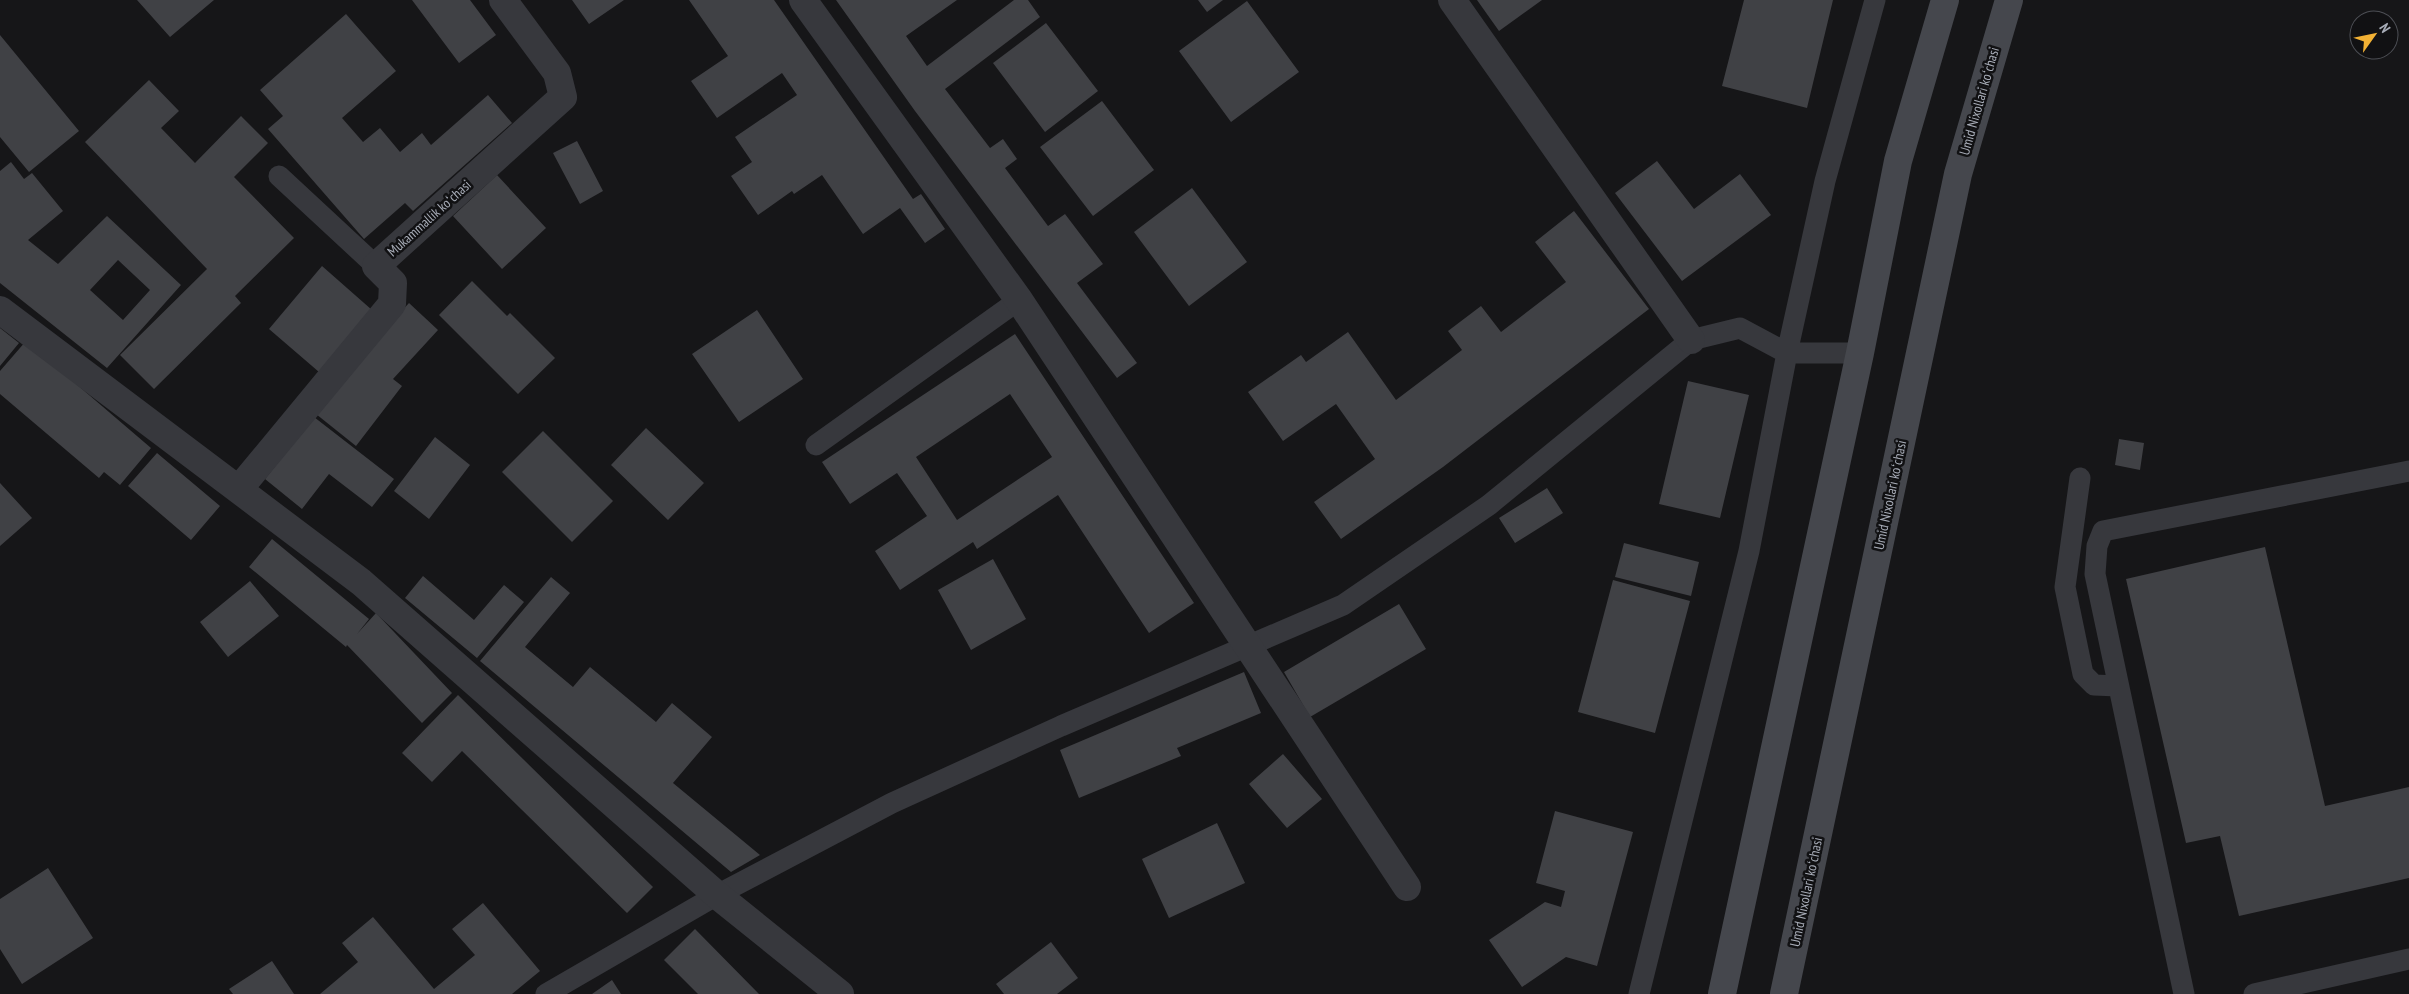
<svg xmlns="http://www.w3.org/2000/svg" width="2409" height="994" font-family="'PT Sans Narrow',sans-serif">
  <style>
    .building { fill: #404145; fill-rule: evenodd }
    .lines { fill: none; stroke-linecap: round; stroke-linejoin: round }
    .service { stroke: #37383d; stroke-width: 21 }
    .minor { stroke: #37383d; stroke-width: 28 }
    .secondary { stroke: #45474d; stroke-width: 28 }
    .labels { text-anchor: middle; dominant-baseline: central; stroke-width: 5; stroke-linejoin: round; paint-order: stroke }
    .street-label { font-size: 14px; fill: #a8adb8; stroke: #111113 }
  </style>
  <rect width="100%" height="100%" fill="#161618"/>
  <path class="building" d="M137,0H214L170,37Z
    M412,0H470L496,35L459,63Z
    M572,0H624L589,24Z
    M689,0H774L913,199L921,194L945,229L925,243L900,208L863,234L822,175L794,194L792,191L758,215L731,176L752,162L735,137L797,95L782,73L717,118L691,81L728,56Z
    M836,0H957L906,36L927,66L1014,0H1028L1040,17L945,89L990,148L1003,139L1017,159L1005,168L1048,226L1065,214L1103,264L1077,283L1137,363L1117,378L915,111Z
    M1198,0H1223L1207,12Z
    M1477,0H1542L1499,31Z
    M1744,0H1833L1807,108L1722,86Z
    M1247,1L1299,72L1231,122L1179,51Z
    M346,14L396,71L342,118L363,142L380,128L400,152L422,133L431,145L488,95L512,123L413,211L405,203L364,239L268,129L283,116L260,90Z
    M1046,23L1098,91L1045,132L993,63Z
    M0,35L79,131L29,172L0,137Z
    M149,80L179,111L161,128L195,163L241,116L268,143L234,177L294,238L235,296L241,303L154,389L120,355L207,269L85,142Z
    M1102,101L1154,170L1093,216L1040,147Z
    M577,141L603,191L580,204L553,153Z
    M1657,161L1694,209L1740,174L1771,215L1682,281L1615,193Z
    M11,162L24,179L32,173L63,211L28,240L58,264L107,216L181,285L107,368L0,283V171ZM118,260L150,290L123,320L90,290Z
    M497,175L546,228L502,269L453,216Z
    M1192,188L1247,262L1189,306L1134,232Z
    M1574,211L1649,309L1443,467L1341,539L1314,502L1375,459L1336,404L1283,441L1248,392L1301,355L1306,362L1348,332L1396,400L1462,350L1448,331L1481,306L1501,332L1566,282L1535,242Z
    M322,266L372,310L319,372L269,329Z
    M472,281L507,316L510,313L555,358L518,394L439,315Z
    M409,303L438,330L393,379L402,386L356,446L316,414L362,354Z
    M757,310L803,379L739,422L692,354Z
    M0,328L19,343L0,366Z
    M1015,334L1194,603L1149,633L1058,495L977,549L973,542L900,590L875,551L927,516L897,473L850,504L822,462ZM1010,394L1052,457L957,520L916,457Z
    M26,341L151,448L120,485L104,472L99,478L0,394V371Z
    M1688,381L1749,395L1720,518L1659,504Z
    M314,417L394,479L372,507L329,474L302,509L265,479Z
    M646,428L704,483L668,520L611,465Z
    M543,431L613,501L572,542L502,472Z
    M435,437L470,465L429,519L394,491Z
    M2119,439L2144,443L2140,470L2115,465Z
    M157,453L220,506L191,540L128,486Z
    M0,483L32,518L0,546Z
    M1547,488L1563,513L1515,543L1499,518Z
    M272,539L369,619L357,634L376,613L452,693L422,723L347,645L346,647L249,567Z
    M1624,543L1699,562L1691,596L1615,577Z
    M2265,547L2325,806L2409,787V878L2239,916L2220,836L2186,843L2126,579Z
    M993,559L1026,619L971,650L938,590Z
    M423,576L474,620L504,585L524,602L477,658L405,598Z
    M551,577L570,593L525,647L573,687L590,667L656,722L672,703L712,737L673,783L760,855L731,872L480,661Z
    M1613,580L1690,601L1655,733L1578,712Z
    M250,581L279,616L228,657L200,622Z
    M1399,604L1426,649L1310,717L1284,672Z
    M1244,672L1261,713L1177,748L1181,756L1079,798L1060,750Z
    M458,695L653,887L627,913L462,751L432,782L402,753Z
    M1283,754L1322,799L1287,828L1249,784Z
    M1555,811L1633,832L1597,966L1566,957L1522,987L1489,940L1545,902L1561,907L1565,891L1536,883Z
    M1217,823L1245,883L1169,918L1142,859Z
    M48,868L93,938L22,984L0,949V899Z
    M483,903L540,971L512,994H320L358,962L342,943L373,917L434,989L475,955L452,929Z
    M695,929L759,994H698L664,960Z
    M1051,942L1078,978L1057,994H1004L996,984Z
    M272,961L294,994H233L229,989Z
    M612,980L621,994H592Z"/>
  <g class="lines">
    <path class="service" d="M279,176L376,266
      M816,445L1019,300
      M2080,478L2065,587L2083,674L2094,685L2118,686
      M546,994L717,895L892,803L1061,726L1343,605L1489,505L1691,340L1740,328L1787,353H1860
      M1639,994L1749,551L1787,353L1825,181L1875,0
      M2184,994L2095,574L2097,546L2103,531L2409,471
      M2254,994L2409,959"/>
    <path class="minor" d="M803,0L1019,300L1407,887
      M1452,0L1691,340
      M0,310L361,582L717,895L840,994
      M239,489L392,304L393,283L376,266L563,97L557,73L503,0"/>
    <path class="secondary" d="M1722,994L1860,353L1898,161L1945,0
      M1784,994L1958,174L2009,0"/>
  </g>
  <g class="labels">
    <g class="street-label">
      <text transform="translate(1979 101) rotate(-74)">Umid Nixollari koʻchasi</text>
      <text transform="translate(429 218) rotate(-42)">Mukammallik koʻchasi</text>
      <text transform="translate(1890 495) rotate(-78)">Umid Nixollari koʻchasi</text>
      <text transform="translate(1806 892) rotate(-78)">Umid Nixollari koʻchasi</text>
    </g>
  </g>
  <g transform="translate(2374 35) rotate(57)"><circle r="24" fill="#111113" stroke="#4d4f55"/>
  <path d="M0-4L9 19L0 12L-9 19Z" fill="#f2b134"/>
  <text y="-8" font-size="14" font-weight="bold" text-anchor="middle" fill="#a8adb8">N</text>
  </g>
</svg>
